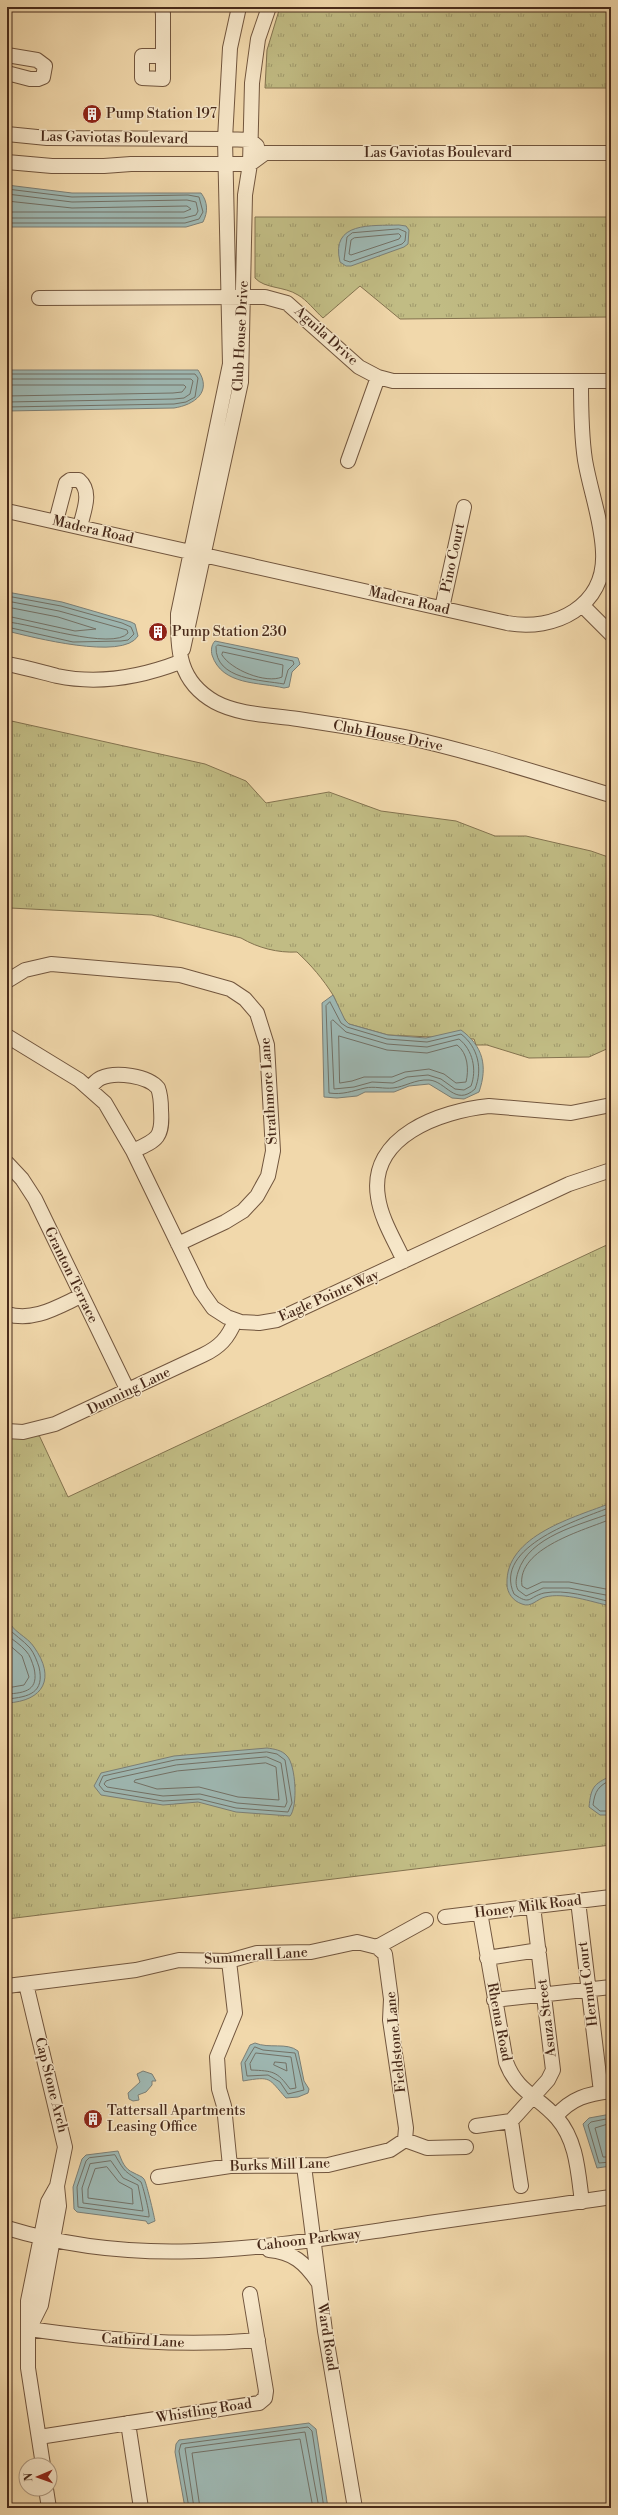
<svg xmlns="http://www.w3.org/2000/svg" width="618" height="2515" font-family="'Libre Bodoni',serif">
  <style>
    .grass { fill: url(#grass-tufts); stroke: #84734f }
    .water { fill: #9eb8b3; stroke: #7c7f76 }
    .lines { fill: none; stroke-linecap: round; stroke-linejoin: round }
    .shore { stroke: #737166; stroke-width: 1 }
    .minor-casing { stroke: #72563e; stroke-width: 16 }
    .minor { stroke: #f6e6c8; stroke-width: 14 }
    .labels { text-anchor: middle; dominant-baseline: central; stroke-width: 3; stroke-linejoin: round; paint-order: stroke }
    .poi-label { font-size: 14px; fill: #482a1a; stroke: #f6e6c8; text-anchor: start }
    .street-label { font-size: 14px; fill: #482a1a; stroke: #f6e6c8 }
  </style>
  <defs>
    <pattern id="grass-tufts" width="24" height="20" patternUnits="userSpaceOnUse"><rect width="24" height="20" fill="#c1bc84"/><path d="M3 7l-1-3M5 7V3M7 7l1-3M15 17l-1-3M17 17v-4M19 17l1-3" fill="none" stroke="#9f996b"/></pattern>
  </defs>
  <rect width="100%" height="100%" fill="#f1d8ab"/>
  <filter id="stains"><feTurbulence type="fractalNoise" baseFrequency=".005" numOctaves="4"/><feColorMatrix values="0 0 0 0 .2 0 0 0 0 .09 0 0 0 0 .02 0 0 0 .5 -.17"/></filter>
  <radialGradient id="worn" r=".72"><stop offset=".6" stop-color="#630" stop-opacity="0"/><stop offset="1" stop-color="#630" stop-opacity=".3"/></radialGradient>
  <path class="grass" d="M280,7H611V88H265L267,50Z
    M255,217H611V317L400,319L360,286L323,318C315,311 307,300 298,295C284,286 265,289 255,278Z
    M7,720L205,764L246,781L266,803L329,792L381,811L456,821L495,836H526L591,851L611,858V1047L589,1057L529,1058L487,1045H476L474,1039L388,1035L349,1024C341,1018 338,1004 333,995C323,979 311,965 297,952C278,953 258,948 241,938L152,915L10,908L7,910Z
    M611,1243V1845L7,1919V1436L39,1435L68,1497Z"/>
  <path class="water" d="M7,185L72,193H201C208,202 208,212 203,222L186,227H7Z
    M399,225L406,226L409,230L408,244L404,247L351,266H346L340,262C330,221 372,226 399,225Z
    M7,370H198C213,392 194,405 174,408L7,411Z
    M7,592L62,602L131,622L135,624L138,636C123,661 32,637 7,631Z
    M215,641L298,658L300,664L292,672L289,687L284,688C260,682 222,686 212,655C211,651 211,645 215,641Z
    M333,995L345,1020L349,1024L388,1035L426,1038L461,1030C483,1046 488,1066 479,1092L464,1099L452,1098L429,1084L409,1086L394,1092H365L357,1096L337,1098L324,1097L322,1003Z
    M611,1503V1606C591,1602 565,1592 545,1597C537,1599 531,1608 522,1604C513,1601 507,1593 507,1584C505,1535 576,1517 611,1503Z
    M7,1618C12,1632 27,1636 34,1647C56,1678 44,1701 7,1703Z
    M267,1748C274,1749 282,1750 287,1756C296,1765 298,1807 290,1816L236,1812L198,1802L163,1805L101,1795L94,1786L101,1773L174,1756Z
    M611,1776V1815H600L589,1807C591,1788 593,1784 611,1776Z
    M255,2043C269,2049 287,2042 298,2051L304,2081L309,2089L308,2093L298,2097L286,2098C268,2078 272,2076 243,2081L241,2063L250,2045Z
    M143,2071L152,2074L156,2081H152V2085L146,2092L138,2095L139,2100L133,2101L129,2099L128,2093L140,2082L137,2074Z
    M611,2114V2166L597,2168L583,2124L589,2118Z
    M118,2151C122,2161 124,2169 134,2173C137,2175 142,2176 144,2179C146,2181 154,2215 155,2221L148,2224L146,2221L77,2212L74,2209L73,2187L82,2159L86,2155Z
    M309,2423L316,2429L328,2508H185L175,2452L176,2444L179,2440Z"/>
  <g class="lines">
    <path class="shore" d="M7,189L72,197L188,195L199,197L203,212L199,219L185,223H7
      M7,194L72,202L187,200L196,202L198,211L196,215L184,218H7
      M7,201L72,208L187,206L191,209L184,212H7
      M399,229L406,232L405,241L402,244L350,262L344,260L347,237L352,233Z
      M399,234L401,236L399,239L351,255L349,254L351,240L354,238Z
      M7,374H195L198,378L195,397L186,402L174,404L7,407
      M7,379H191L193,381L190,394L184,398L174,399L7,402
      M7,385H184L186,387L182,392L173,393L7,396
      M7,596L61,606L122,623L131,627L134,634L128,640L121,641L73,642L7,627
      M7,601L59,611L127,630L128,633C113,651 29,623 7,622
      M7,607L58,617L96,629L75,631L7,616
      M218,645L293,661L294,664L288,670L284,684C262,680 215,680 216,647Z
      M223,652L283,665L282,677C266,684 231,670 222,655Z
      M330,1002L341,1023L347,1027L387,1039L427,1042L461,1034C478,1047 483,1069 475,1089C455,1107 446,1081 429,1080C415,1079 405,1087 393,1088C384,1089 374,1086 365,1088C352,1091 343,1095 329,1093L326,1006Z
      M333,1020L346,1032L387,1044L427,1047L459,1039C473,1050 477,1070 471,1086L464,1090L455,1089L441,1079L428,1075L407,1077L393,1083L372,1082L354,1087L334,1089L331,1022Z
      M339,1036L387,1050L427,1053L457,1045C468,1053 469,1070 466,1082L456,1083L444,1074L429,1069L405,1072L392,1077H364L352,1081L340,1083Z
      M611,1507C581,1519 492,1546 514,1594C531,1606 528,1597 544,1593C565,1589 590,1597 611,1602
      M611,1513C580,1525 529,1536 518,1572C516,1579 515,1584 518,1590L526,1596L543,1588H569L611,1596
      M611,1519C585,1530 516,1548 522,1586L527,1589L542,1582H569L611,1590
      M7,1627C14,1635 23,1640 30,1648C34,1653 37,1661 39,1667C45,1693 29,1697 7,1699
      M7,1635C13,1640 21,1645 26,1651C30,1655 32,1662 34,1668C39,1690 26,1693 7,1694
      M7,1643L22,1656L29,1677L24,1685L7,1688
      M267,1752L277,1754L285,1760L292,1803L288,1812L236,1808L199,1799L163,1801L104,1791L99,1785L103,1776L175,1760Z
      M267,1757L281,1763L287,1802L285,1807L237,1803L200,1794L163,1796L107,1787L104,1784L106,1781L112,1779L176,1765Z
      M266,1763L276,1767L279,1800L238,1797L199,1787L157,1789L134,1782L135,1780L177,1771Z
      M611,1780C598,1786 595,1791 593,1805L600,1811H611
      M255,2047L263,2050L295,2053L304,2090L288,2094L280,2082L268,2075L247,2076L245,2063Z
      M256,2053L291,2057L296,2088L290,2089C277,2071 273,2071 251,2070L250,2064Z
      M275,2062L286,2063L287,2071L274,2065Z
      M611,2118L591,2122L588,2125L599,2163L611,2162
      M611,2123L595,2128L603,2157H611
      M115,2155C126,2174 124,2170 141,2182C143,2186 150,2214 149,2217L78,2207L77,2187L86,2161L89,2158Z
      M111,2161L123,2178L138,2185L143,2211L83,2203L82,2188L90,2164Z
      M107,2167L119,2182L132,2189L133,2204L88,2198V2189L95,2169Z
      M189,2508L179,2451L181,2444L308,2427L312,2431L324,2508
      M194,2508L185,2448L305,2432L319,2508
      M200,2508L192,2453L300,2439L313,2508"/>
    <g class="minor-casing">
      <path id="minor" d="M162,7L163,14V79L142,78V56H163
        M239,7L230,48L225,139L230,364L178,614C178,651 178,681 215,702C239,715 271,715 298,719C333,724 369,730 405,737C474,752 543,775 611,795
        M7,55L37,60L45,66L43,77L38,79H30L7,73
        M7,134L47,138L225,139L250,140L257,146
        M7,162L52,166H104L131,164H250L265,153H611
        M39,298L265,297L287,303L359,367L378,377L393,381H611
        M348,461L378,377
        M7,511L507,623C555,632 606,606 603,552C602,521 590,490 585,460C581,434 581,407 581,381
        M56,521L66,483L70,480H79C93,492 83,512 80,527
        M582,605L611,634
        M442,608L464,507
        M183,649L241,382L245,195L250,164L252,83L258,39L269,7
        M7,664C24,667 41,672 57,676C100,685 141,677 180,662
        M7,981L25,970L51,964L180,975L230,989L245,999L257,1013L267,1045L273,1151L268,1176L257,1196L243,1211L225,1222L178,1244
        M7,1036L79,1080L105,1103L133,1151L201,1291L213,1308L227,1317L241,1322L259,1323L277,1320L569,1184L611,1170
        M89,1088C93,1085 96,1080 101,1078C116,1071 148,1076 158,1088C161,1096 161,1103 161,1110C163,1138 157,1140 133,1151
        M7,1163L22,1179L35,1199L128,1391
        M404,1261C395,1241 381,1219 378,1197C368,1136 441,1111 489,1106L571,1113L611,1105
        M7,1314C34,1322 57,1307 81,1296
        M7,1431L23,1432L55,1424L203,1355C220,1347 228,1338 235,1321
        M578,1901L601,2092
        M480,1912L506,2062C517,2092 538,2096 557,2118C577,2141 578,2172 582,2202
        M445,1917L611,1897
        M377,1947L385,1954L391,1999L390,2020L406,2128L405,2140
        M487,1958L539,1950
        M229,1961L235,2013L217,2057L219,2089L224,2106L230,2166
        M26,1984L65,2147L57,2186L48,2202L28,2301V2368L43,2465
        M7,1986L136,1970L179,1960L229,1961L257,1953L311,1952L357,1942L377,1947L426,1920
        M494,2000L611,1987
        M556,2116C572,2098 587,2094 611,2091
        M476,2126L511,2121
        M304,2166L325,2331L355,2508
        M158,2177L230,2166L328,2165L390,2150L405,2140L427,2148L466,2147
        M521,2186L511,2121L548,2080L553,2070L533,1906
        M7,2228C141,2269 260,2248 396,2228C467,2217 539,2208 611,2197
        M269,2250C293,2252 305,2263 318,2282
        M30,2327L41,2305L59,2206L57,2186
        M29,2329C106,2340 180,2347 258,2340
        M128,2423L141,2508
        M39,2437L259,2403L265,2398L266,2391L250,2294
        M46,2489L49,2508"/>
    </g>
    <use href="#minor" class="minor"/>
  </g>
  <defs>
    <g id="building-disc" transform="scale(1)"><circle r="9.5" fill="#8f2418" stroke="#f6e6c8"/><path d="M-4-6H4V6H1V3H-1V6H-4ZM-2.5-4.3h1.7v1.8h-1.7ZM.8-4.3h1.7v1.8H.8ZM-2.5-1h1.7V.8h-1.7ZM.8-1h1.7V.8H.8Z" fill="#fff"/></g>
  </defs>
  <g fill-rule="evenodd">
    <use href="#building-disc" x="92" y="114"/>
    <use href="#building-disc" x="158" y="632"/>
    <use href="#building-disc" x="93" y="2119"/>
  </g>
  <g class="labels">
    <g class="poi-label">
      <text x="106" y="114">Pump Station 197</text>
      <text x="172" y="632">Pump Station 230</text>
      <text x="107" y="2111">Tattersall Apartments<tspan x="107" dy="16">Leasing Office</tspan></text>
    </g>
    <g class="street-label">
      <text transform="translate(114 138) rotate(1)">Las Gaviotas Boulevard</text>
      <text x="438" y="153">Las Gaviotas Boulevard</text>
      <text transform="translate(241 336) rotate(-87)">Club House Drive</text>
      <text transform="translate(326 336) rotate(42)">Aguila Drive</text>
      <text transform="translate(93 530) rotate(13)">Madera Road</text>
      <text transform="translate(453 558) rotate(-78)">Pino Court</text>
      <text transform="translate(409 601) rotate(13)">Madera Road</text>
      <text transform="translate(388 736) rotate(11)">Club House Drive</text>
      <text transform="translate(269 1091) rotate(-94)">Strathmore Lane</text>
      <text transform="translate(71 1275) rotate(64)">Granton Terrace</text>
      <text transform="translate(329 1296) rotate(-24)">Eagle Pointe Way</text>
      <text transform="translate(129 1391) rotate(-26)">Dunning Lane</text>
      <text transform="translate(528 1907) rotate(-7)">Honey Milk Road</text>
      <text transform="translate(256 1956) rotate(-4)">Summerall Lane</text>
      <text transform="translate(588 1984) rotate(-97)">Hernut Court</text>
      <text transform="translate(547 2018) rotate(-97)">Asuza Street</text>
      <text transform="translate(499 2022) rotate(79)">Rhema Road</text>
      <text transform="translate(396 2042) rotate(-96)">Fieldstone Lane</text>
      <text transform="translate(51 2085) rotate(76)">Cap Stone Arch</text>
      <text transform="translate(280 2165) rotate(-2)">Burks Mill Lane</text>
      <text transform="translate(309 2240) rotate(-7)">Cahoon Parkway</text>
      <text transform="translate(327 2337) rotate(81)">Ward Road</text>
      <text transform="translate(143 2341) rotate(3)">Catbird Lane</text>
      <text transform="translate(204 2411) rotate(-9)">Whistling Road</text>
    </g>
  </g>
  <rect width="618" height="2515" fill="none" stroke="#f1d8ab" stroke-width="24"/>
  <rect x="8" y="8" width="602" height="2499" fill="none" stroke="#482a1a" stroke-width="2"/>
  <rect x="12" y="12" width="594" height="2491" fill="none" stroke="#482a1a"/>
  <g transform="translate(38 2477) rotate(268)"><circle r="19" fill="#f6e6c8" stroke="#b09b82"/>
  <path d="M0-3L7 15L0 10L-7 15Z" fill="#8f2418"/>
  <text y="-6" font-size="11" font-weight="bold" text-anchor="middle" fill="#482a1a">N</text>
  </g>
  <rect width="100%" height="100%" filter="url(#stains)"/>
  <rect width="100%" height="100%" fill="url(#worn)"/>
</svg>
